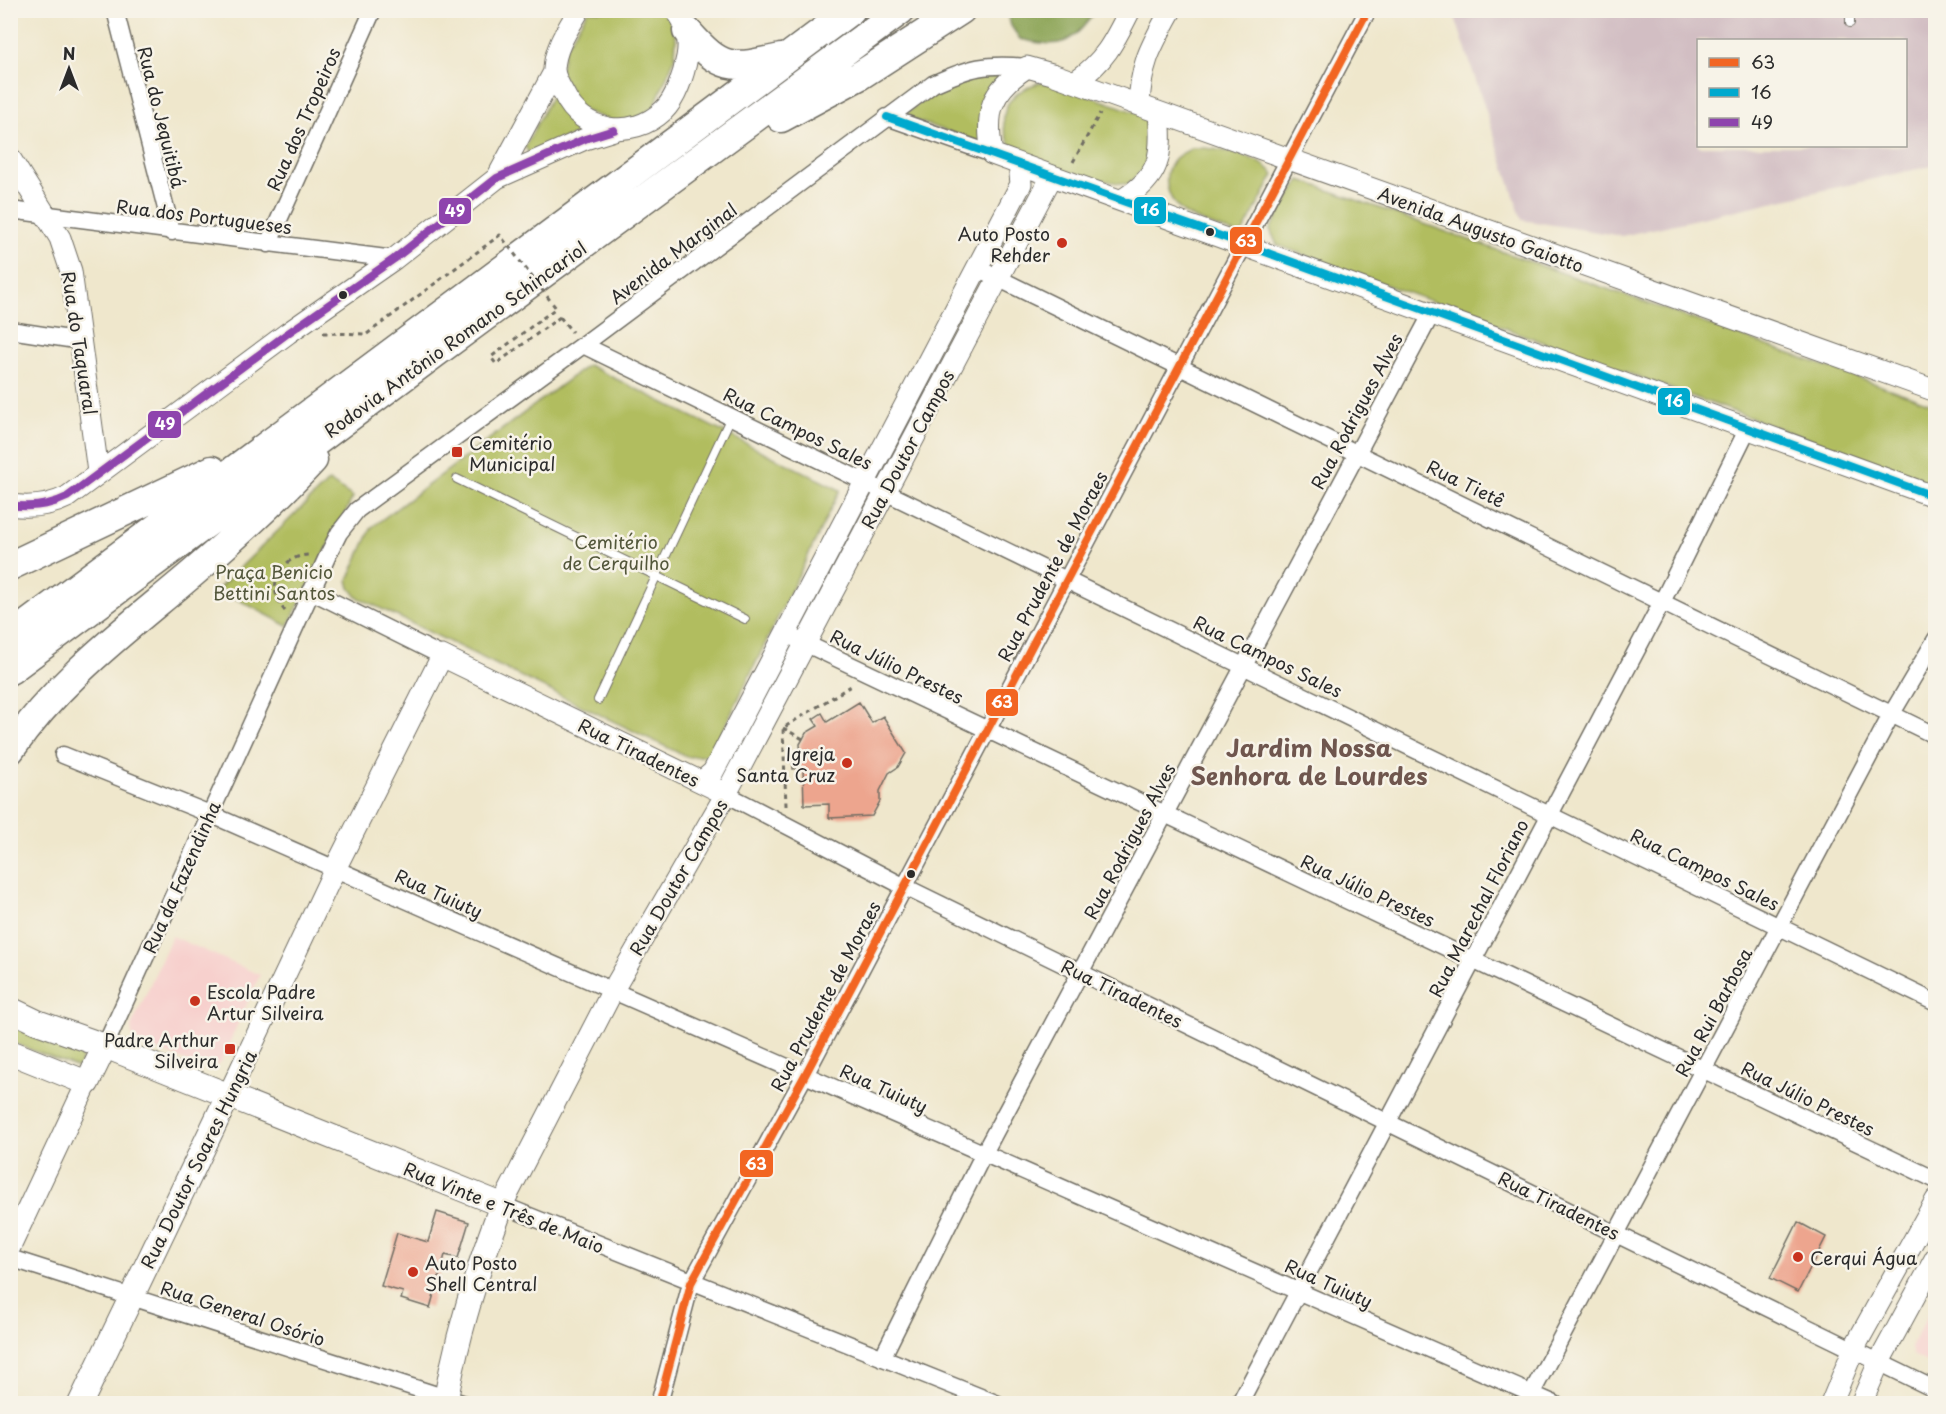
<svg xmlns="http://www.w3.org/2000/svg" width="1946" height="1414" font-family="'Playpen Sans',sans-serif">
  <style>
    .built { fill: #f7d0cd }
    .industrial { fill: #d2bec3; fill-rule: evenodd }
    .green { fill: #b1bd5f; stroke: #6e7445; stroke-width: 1.5 }
    .forest { fill: #8ca456; stroke: #5c6840; stroke-width: 1.5 }
    .building { fill: #eda58e }
    .lines { fill: none; stroke-linecap: round; stroke-linejoin: round }
    .service-casing { stroke: #706d63; stroke-width: 10 }
    .minor-casing { stroke: #706d63; stroke-width: 19 }
    .tertiary-casing { stroke: #706d63; stroke-width: 23 }
    .secondary-casing { stroke: #706d63; stroke-width: 26 }
    .trunk-casing { stroke: #706d63; stroke-width: 31 }
    .path { stroke: #706d63; stroke-width: 3; stroke-dasharray: 4.5 4.5; stroke-linecap: butt }
    .service { stroke: #fff; stroke-width: 8 }
    .minor { stroke: #fff; stroke-width: 16 }
    .tertiary { stroke: #fff; stroke-width: 21 }
    .secondary { stroke: #fff; stroke-width: 24 }
    .trunk { stroke: #fff; stroke-width: 28 }
    .path-bridge { stroke: #706d63; stroke-width: 3; stroke-dasharray: 4.5 4.5; stroke-linecap: butt }
    .bus-1-casing { stroke: #f7f3e8; stroke-width: 12 }
    .bus-2-casing { stroke: #f7f3e8; stroke-width: 12 }
    .bus-3-casing { stroke: #f7f3e8; stroke-width: 12 }
    .bus-1 { stroke: #f26522; stroke-width: 8 }
    .bus-2 { stroke: #00a9ce; stroke-width: 8 }
    .bus-3 { stroke: #8e44ad; stroke-width: 8 }
    .bus-dot { fill: #2b2b2b; stroke: #f7f3e8; stroke-width: 2 }
    .poi-dot { fill: #c8321e; stroke: #f7f3e8; stroke-width: 2 }
    .labels { text-anchor: middle; dominant-baseline: central; stroke-width: 5; stroke-linejoin: round; paint-order: stroke }
    .street-label { font-size: 18px; fill: #2b2b2b; stroke: #f7f3e8 }
    .poi-label { font-size: 18px; fill: #2b2b2b; stroke: #f7f3e8; text-anchor: start }
    .park-label { font-size: 18px; fill: #53573b; stroke: #f7f3e8 }
    .district-label { font-size: 24px; font-weight: bold; fill: #6f564e; stroke: #f7f3e8 }
    .line-badge { stroke: #f7f3e8; stroke-width: 2 }
    .badge-label { font-size: 16px; text-anchor: middle; font-weight: bold; fill: #fff }
  </style>
  <rect width="100%" height="100%" fill="#f7f3e8"/>
  <filter id="ink" filterUnits="userSpaceOnUse"><feTurbulence type="fractalNoise" baseFrequency=".0167" numOctaves="2"/><feDisplacementMap in="SourceGraphic" scale="12" xChannelSelector="R" yChannelSelector="G"/><feConvolveMatrix kernelMatrix="1 2 1 2 8 2 1 2 1" color-interpolation-filters="sRGB"/></filter>
  <filter id="wash" filterUnits="userSpaceOnUse"><feTurbulence type="fractalNoise" baseFrequency=".008" numOctaves="4" result="noise"/><feDisplacementMap in="SourceGraphic" scale="24" xChannelSelector="R" yChannelSelector="G"/><feGaussianBlur stdDeviation="1.35" result="paint"/><feColorMatrix in="noise" values="0 0 0 0 0 0 0 0 0 0 0 0 0 0 0 0 0 1.4 0 .05"/><feComposite in="paint" operator="in"/></filter>
  <g filter="url(#wash)">
    <rect width="100%" height="100%" fill="#efe7cc"/>
    <path class="built" d="M172,936L260,975L221,1061L214,1068H203L137,1042L132,1035L131,1027Z
      M1935,1301V1366L1913,1355L1911,1347Z"/>
    <path class="industrial" d="M1453,11H1935V165L1622,236L1522,220ZM1698,40H1906V146H1698Z"/>
    <path class="green" d="M588,11H664L671,19L676,36L675,57L654,107L636,119L617,123L580,109L560,72L565,48Z
      M1000,75L982,143L914,120L908,115L909,111C937,88 965,76 1000,75Z
      M1038,83H1053L1143,115L1154,134L1152,161L1128,184C1109,183 1031,165 1018,153C1008,144 1002,130 1004,116C1006,97 1022,89 1038,83Z
      M553,93L584,131L529,153L525,147Z
      M1192,148C1214,147 1261,155 1274,175L1243,232L1237,234C1221,228 1202,223 1187,215C1170,205 1159,179 1173,161C1177,155 1186,152 1192,148Z
      M1300,180L1935,405V485L1277,245L1270,229Z
      M588,365L840,490L711,755L687,757L357,597L350,588L348,580L372,527Z
      M329,481L353,497L288,626L218,589Z
      M10,1019L24,1028L85,1052L78,1068L11,1042Z"/>
    <path class="forest" d="M1007,11V10L1096,11C1070,45 1062,49 1020,39L1011,26Z"/>
    <g id="blocks">
      <path class="building" d="M859,702L872,723L883,716L906,753L898,767L889,773L880,791V801L872,816L829,818V804L804,805L803,768L793,769L792,758H801L800,744L803,739L806,733L818,726L813,719L822,713L827,722Z
        M437,1212L469,1222L458,1258L445,1255L430,1308L401,1299L403,1292L381,1286L397,1233L428,1242Z
        M1798,1222L1826,1237L1798,1292L1770,1278Z"/>
    </g>
  </g>
  <g filter="url(#ink)">
    <use href="#blocks" fill-opacity="0" stroke="#706d63" stroke-width="1.5"/>
    <g class="lines">
      <g class="service-casing">
        <path id="service" d="M1850,10V23
          M457,479L745,619
          M598,700L731,417"/>
      </g>
      <g class="minor-casing">
        <path id="minor" d="M115,10L172,232
          M887,117L992,154
          M10,210L394,259
          M268,244L373,10
          M977,268L1936,736
          M10,330L82,341
          M583,345L1936,1003
          M311,591L442,656
          M794,638L1936,1180
          M63,755L210,814L1555,1404
          M726,794L905,887L1936,1390
          M105,1046L327,557L339,533L357,510L583,345L933,84C971,67 985,63 1027,67
          M502,1205L998,1404
          M10,1258L465,1404
          M882,1358L984,1153L1432,313
          M659,1404L691,1283L805,1075L1368,10
          M1239,1404L1662,602L1748,428
          M1526,1404L1891,715L1936,639"/>
      </g>
      <g class="tertiary-casing">
        <path id="tertiary" d="M579,10C568,29 555,47 554,69C554,77 560,87 564,94C582,133 632,140 663,111C676,99 684,74 687,57C690,42 687,21 675,10
          M1076,81C1105,61 1114,42 1130,10
          M1139,105C1141,62 1151,47 1171,10
          M10,158L60,238L71,271L98,472
          M497,178L554,72
          M1122,200C1160,177 1163,156 1159,113
          M1936,391L1052,74L1027,67C990,91 985,112 992,154L1936,497
          M10,505C31,508 49,506 67,497L288,333L394,259L497,178L585,139L614,130
          M701,782L713,772L1021,184L1019,164
          M228,1096L335,869L442,656L726,794
          M502,1205L613,990L726,794L1052,176
          M10,1247L87,1083
          M1831,1404L1854,1348L1936,1200
          M1861,1404L1879,1362L1936,1257"/>
      </g>
      <g class="secondary-casing">
        <path id="secondary" d="M10,1009L37,1022L105,1046L502,1205C477,1270 457,1335 445,1404
          M10,1052L87,1083L105,1046
          M80,1404L228,1096"/>
      </g>
      <g class="trunk-casing">
        <path id="trunk" d="M687,31C722,71 731,69 781,58
          M781,118L859,76L961,10
          M10,566L212,470
          M10,637L851,10
          M10,670L434,354L901,10
          M10,750C61,677 127,629 193,573C235,537 276,500 313,460"/>
      </g>
      <path class="path" d="M1073,162L1100,113
        M560,317L572,332
        M323,333L367,334
        M285,611C264,587 280,555 310,555
        M783,728L803,739
        M786,806L783,728L854,684"/>
      <use href="#service" class="service"/>
      <use href="#minor" class="minor"/>
      <use href="#tertiary" class="tertiary"/>
      <use href="#secondary" class="secondary"/>
      <use href="#trunk" class="trunk"/>
      <path class="path-bridge" d="M367,334L500,235L556,308L491,357L496,364L560,317"/>
      <g class="bus-1-casing">
        <path id="bus-1" d="M659,1404L691,1283L805,1075L1368,10"/>
      </g>
      <g class="bus-2-casing">
        <path id="bus-2" d="M887,117L1246,245L1936,497"/>
      </g>
      <g class="bus-3-casing">
        <path id="bus-3" d="M10,505C31,508 49,506 67,497L288,333L394,259L497,178L585,139L614,130"/>
      </g>
      <use href="#bus-1" class="bus-1"/>
      <use href="#bus-2" class="bus-2"/>
      <use href="#bus-3" class="bus-3"/>
    </g>
  </g>
  <g class="bus-dot">
    <circle cx="1210" cy="232" r="5"/>
    <circle cx="343" cy="295" r="5"/>
    <circle cx="911" cy="874" r="5"/>
  </g>
  <g class="poi-dot">
    <circle cx="1062" cy="243" r="6"/>
    <rect x="451" y="446" width="12" height="12" rx="3"/>
    <circle cx="847" cy="763" r="6"/>
    <circle cx="195" cy="1001" r="6"/>
    <rect x="224" y="1043" width="12" height="12" rx="3"/>
    <circle cx="1798" cy="1257" r="6"/>
    <circle cx="413" cy="1272" r="6"/>
  </g>
  <g class="labels">
    <g class="street-label">
      <text transform="translate(162 117) rotate(76)">Rua do Jequitibá</text>
      <text transform="translate(303 119) rotate(-66)">Rua dos Tropeiros</text>
      <text transform="translate(204 216) rotate(7)">Rua dos Portugueses</text>
      <text transform="translate(1481 229) rotate(20)">Avenida Augusto Gaiotto</text>
      <text transform="translate(673 253) rotate(-37)">Avenida Marginal</text>
      <text transform="translate(455 339) rotate(-36)">Rodovia Antônio Romano Schincariol</text>
      <text transform="translate(80 343) rotate(81)">Rua do Taquaral</text>
      <text transform="translate(1356 411) rotate(-62)">Rua Rodrigues Alves</text>
      <text transform="translate(798 428) rotate(26)">Rua Campos Sales</text>
      <text transform="translate(907 449) rotate(-62)">Rua Doutor Campos</text>
      <text transform="translate(1466 483) rotate(26)">Rua Tietê</text>
      <text transform="translate(1052 566) rotate(-62)">Rua Prudente de Moraes</text>
      <text transform="translate(1268 656) rotate(26)">Rua Campos Sales</text>
      <text transform="translate(897 666) rotate(26)">Rua Júlio Prestes</text>
      <text transform="translate(639 752) rotate(26)">Rua Tiradentes</text>
      <text transform="translate(1129 841) rotate(-62)">Rua Rodrigues Alves</text>
      <text transform="translate(1705 869) rotate(26)">Rua Campos Sales</text>
      <text transform="translate(181 877) rotate(-66)">Rua da Fazendinha</text>
      <text transform="translate(678 877) rotate(-60)">Rua Doutor Campos</text>
      <text transform="translate(1368 890) rotate(25)">Rua Júlio Prestes</text>
      <text transform="translate(439 893) rotate(24)">Rua Tuiuty</text>
      <text transform="translate(1478 908) rotate(-63)">Rua Marechal Floriano</text>
      <text transform="translate(1122 993) rotate(26)">Rua Tiradentes</text>
      <text transform="translate(825 996) rotate(-62)">Rua Prudente de Moraes</text>
      <text transform="translate(1713 1012) rotate(-62)">Rua Rui Barbosa</text>
      <text transform="translate(884 1088) rotate(24)">Rua Tuiuty</text>
      <text transform="translate(1808 1098) rotate(26)">Rua Júlio Prestes</text>
      <text transform="translate(198 1159) rotate(-64)">Rua Doutor Soares Hungria</text>
      <text transform="translate(1559 1205) rotate(26)">Rua Tiradentes</text>
      <text transform="translate(504 1207) rotate(22)">Rua Vinte e Três de Maio</text>
      <text transform="translate(1329 1283) rotate(24)">Rua Tuiuty</text>
      <text transform="translate(243 1313) rotate(18)">Rua General Osório</text>
    </g>
    <g class="poi-label">
      <text x="1050" y="233" text-anchor="end">Auto Posto<tspan x="1050" dy="21">Rehder</tspan></text>
      <text x="469" y="442">Cemitério<tspan x="469" dy="21">Municipal</tspan></text>
      <text x="835" y="753" text-anchor="end">Igreja<tspan x="835" dy="21">Santa Cruz</tspan></text>
      <text x="207" y="991">Escola Padre<tspan x="207" dy="21">Artur Silveira</tspan></text>
      <text x="218" y="1039" text-anchor="end">Padre Arthur<tspan x="218" dy="21">Silveira</tspan></text>
      <text x="1810" y="1257">Cerqui Água</text>
      <text x="425" y="1262">Auto Posto<tspan x="425" dy="21">Shell Central</tspan></text>
    </g>
    <g class="park-label">
      <text x="616" y="541">Cemitério<tspan x="616" dy="21">de Cerquilho</tspan></text>
      <text x="274" y="571">Praça Benicio<tspan x="274" dy="21">Bettini Santos</tspan></text>
    </g>
    <g class="district-label">
      <text x="1309" y="747">Jardim Nossa<tspan x="1309" dy="28">Senhora de Lourdes</tspan></text>
    </g>
  </g>
  <g class="line-badge">
    <rect x="1133" y="196" width="34" height="29" rx="6" fill="#00a9ce"/>
    <rect x="438" y="197" width="34" height="28" rx="6" fill="#8e44ad"/>
    <rect x="1229" y="226" width="34" height="29" rx="6" fill="#f26522"/>
    <rect x="1657" y="387" width="34" height="29" rx="6" fill="#00a9ce"/>
    <rect x="147" y="410" width="35" height="29" rx="6" fill="#8e44ad"/>
    <rect x="985" y="688" width="34" height="29" rx="6" fill="#f26522"/>
    <rect x="739" y="1149" width="35" height="29" rx="6" fill="#f26522"/>
  </g>
  <g class="badge-label">
    <text x="1150" y="216">16</text>
    <text x="455" y="217">49</text>
    <text x="1246" y="247">63</text>
    <text x="1674" y="407">16</text>
    <text x="165" y="430">49</text>
    <text x="1002" y="708">63</text>
    <text x="756" y="1170">63</text>
  </g>
  <rect width="1946" height="1414" fill="none" stroke="#f7f3e8" stroke-width="36"/>
  <rect x="1697" y="39" width="210" height="108" fill="#f7f3e8" stroke="#a5a39c" stroke-width="1.5"/>
  <rect x="1709" y="58" width="30" height="9" fill="#f26522" stroke="#a5a39c" stroke-width="1.5"/>
  <text x="1751" y="69" font-size="18" fill="#2b2b2b">63</text>
  <rect x="1709" y="88" width="30" height="9" fill="#00a9ce" stroke="#a5a39c" stroke-width="1.5"/>
  <text x="1751" y="99" font-size="18" fill="#2b2b2b">16</text>
  <rect x="1709" y="118" width="30" height="9" fill="#8e44ad" stroke="#a5a39c" stroke-width="1.5"/>
  <text x="1751" y="129" font-size="18" fill="#2b2b2b">49</text>
  <g transform="translate(69 69)" stroke="#f7f3e8" stroke-width="4.5" paint-order="stroke">
  <path d="M0-4.5L10 22L0 15L-10 22Z" fill="#2b2b2b"/>
  <text y="-9" font-size="16" font-weight="bold" text-anchor="middle" fill="#2b2b2b">N</text>
  </g>
</svg>
